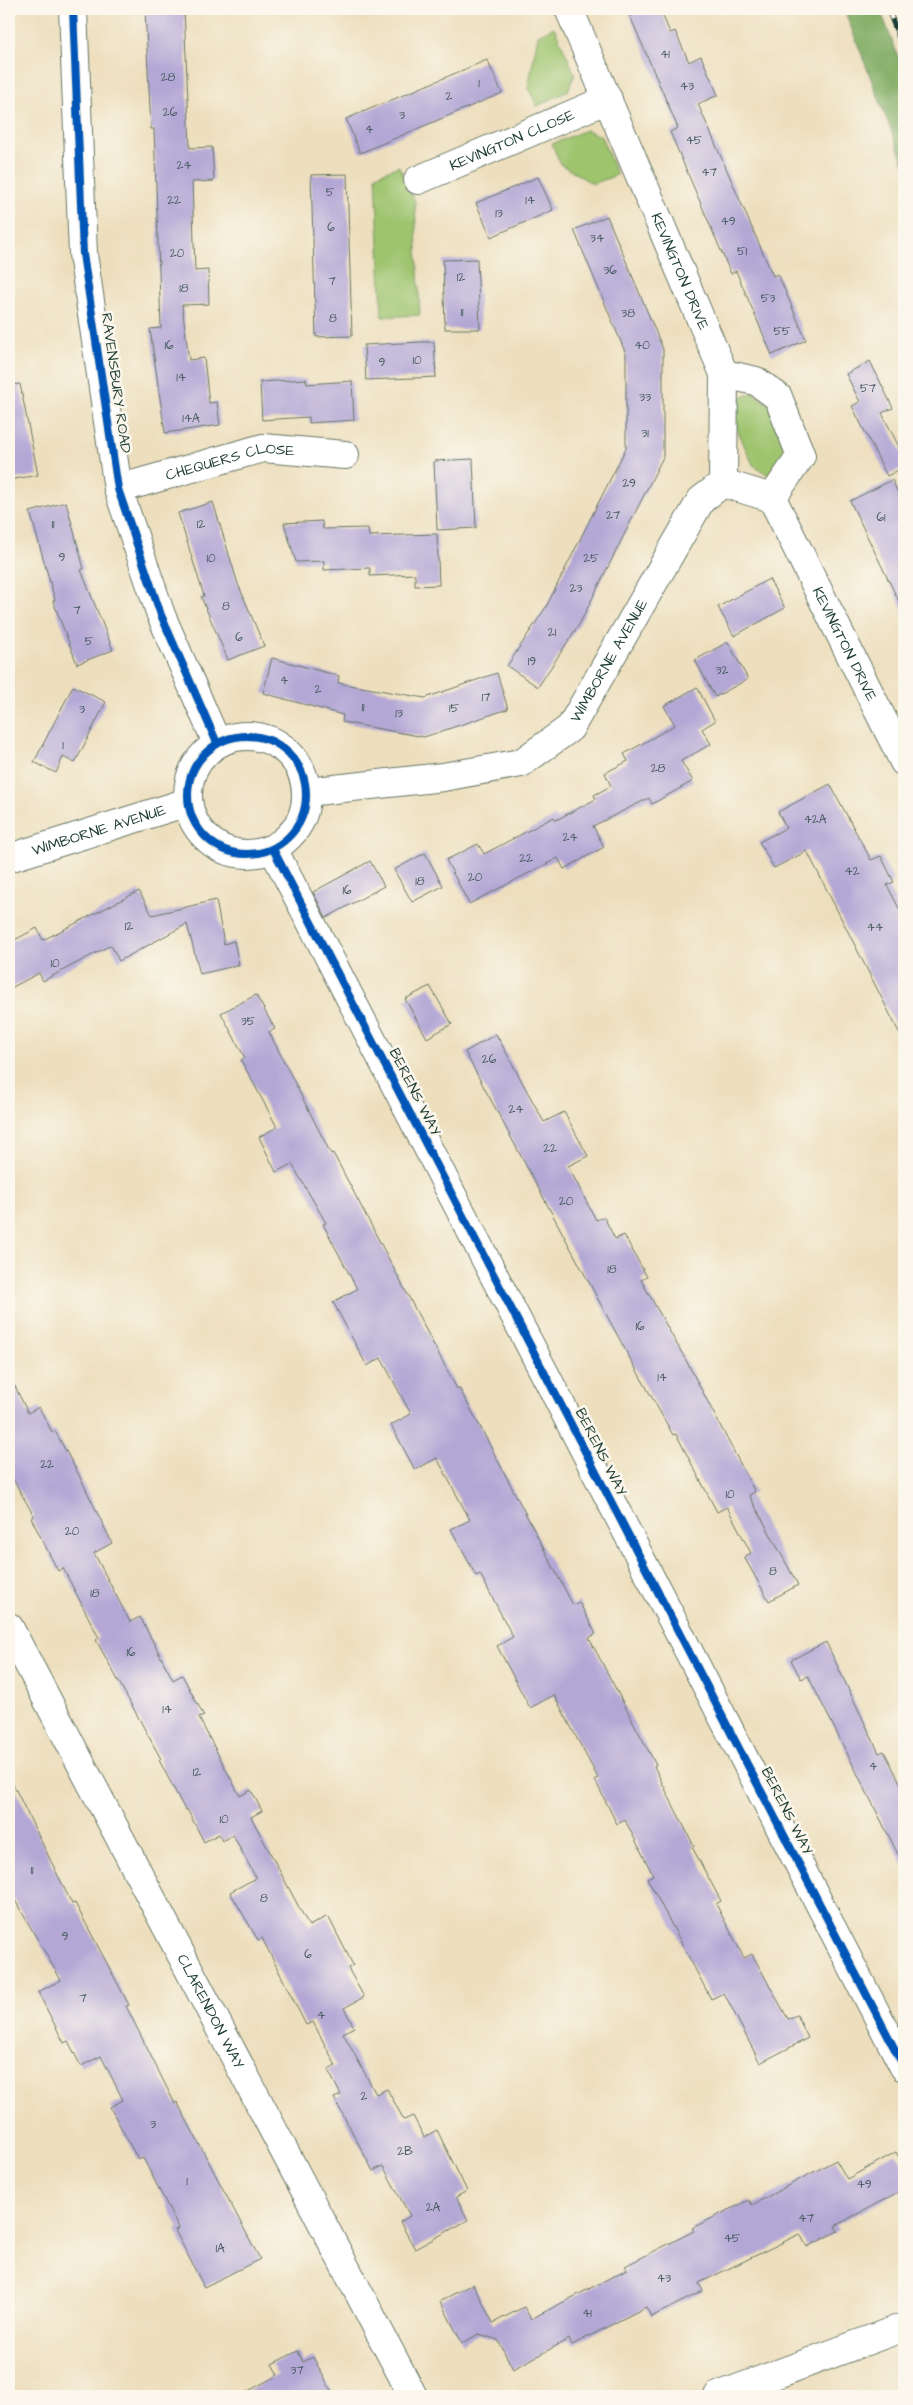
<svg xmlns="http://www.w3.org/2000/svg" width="913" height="2405" font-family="'Architects Daughter',sans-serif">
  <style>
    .green { fill: #9ec46e; stroke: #5e8051 }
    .forest { fill: #7eaa61; stroke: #4e744a }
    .building { fill: #b3a7d5 }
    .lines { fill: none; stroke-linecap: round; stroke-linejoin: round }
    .street-casing { stroke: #677664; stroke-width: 30 }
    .street { stroke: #fff; stroke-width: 28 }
    .rail-casing { stroke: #1f3d34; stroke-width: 5.5 }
    .rail { stroke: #fbf7ec; stroke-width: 4; stroke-dasharray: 11; stroke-linecap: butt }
    .cycleway-casing { stroke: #fbf7ec; stroke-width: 11 }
    .cycleway { stroke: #0057b8; stroke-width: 8 }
    .labels { text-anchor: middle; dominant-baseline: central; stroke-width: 5; stroke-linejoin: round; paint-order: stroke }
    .number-label { font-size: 12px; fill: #44585c }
    .street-label { font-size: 15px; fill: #1f3d34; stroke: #fbf7ec }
  </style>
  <rect width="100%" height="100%" fill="#fbf7ec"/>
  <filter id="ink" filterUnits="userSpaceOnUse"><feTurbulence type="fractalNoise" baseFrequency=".02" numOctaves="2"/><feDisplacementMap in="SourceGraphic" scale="10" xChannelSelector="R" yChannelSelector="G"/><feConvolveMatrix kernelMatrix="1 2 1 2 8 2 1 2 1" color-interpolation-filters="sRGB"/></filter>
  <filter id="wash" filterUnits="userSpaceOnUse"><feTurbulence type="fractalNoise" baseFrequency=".0096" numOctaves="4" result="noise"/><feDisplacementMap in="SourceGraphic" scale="20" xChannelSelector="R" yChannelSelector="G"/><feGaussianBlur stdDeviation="1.12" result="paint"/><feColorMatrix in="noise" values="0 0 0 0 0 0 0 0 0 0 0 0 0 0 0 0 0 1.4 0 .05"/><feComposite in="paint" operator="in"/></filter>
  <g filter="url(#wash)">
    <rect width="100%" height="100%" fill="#eddfbe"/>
    <path class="green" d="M554,27L575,74L568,91L537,106L528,87L538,35Z
      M586,130L601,136L617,175L593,184L560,164L552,144Z
      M399,166L415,202L420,315L382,317L376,175Z
      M752,393L768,404L787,449L785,467L768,475L753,465L733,420L735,401Z"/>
    <path class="forest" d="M844,9H880L904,72V164Z"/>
    <g id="blocks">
      <path class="building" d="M145,9H184L190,148L212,147L214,181L192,182L195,271L208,270L209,304L182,305L189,360L204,358L209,403L217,402L220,425L165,433L150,329L161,328L154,129H151Z
        M627,9H660L670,33L675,31L689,62L701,56L718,95L698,104L773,276L778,274L806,340L772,355L736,271L731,274L670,132L678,128Z
        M487,60L502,93L360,153L346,119Z
        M347,174L352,336L316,337L311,175Z
        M538,177L553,210L491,237L476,203Z
        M607,216L663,349V457L580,623L538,687L507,666L546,607L626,448V354L574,230Z
        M477,259L480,329H445L443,260Z
        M421,342H434L436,377L366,380L364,345Z
        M870,361L893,408L882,413L904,457V467L887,476L852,406L860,402L846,374Z
        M306,379L307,384L352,381L354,420L309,423V417L262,420L260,382Z
        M20,384L38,475L9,480V385Z
        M473,459L476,528L437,530L434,461Z
        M892,480L904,505V612L850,501Z
        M66,502L84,569L81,570L113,650L77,664L53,601L55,600L30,512Z
        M213,502L238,584L264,646L228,660L201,597L204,596L178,513Z
        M322,521L323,529L368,528L369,536L437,534L439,585L415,586V574L370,576V568L324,570V561L296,562L284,523Z
        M769,579L785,608L734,636L718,607Z
        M728,642L748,679L715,697L695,660Z
        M272,658L339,676L338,683L425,698L497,673L508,709L424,737L342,722L343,715L263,693Z
        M73,686L106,702L75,763L63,757L56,773L34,762Z
        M697,687L715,721L702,729L711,744L681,761L693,781L652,804L649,798L593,826L604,847L564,869L558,858L469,904L446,860L478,844L484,854L554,817L556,820L596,799L594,795L611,786L605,773L628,761L624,754L675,725L664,706Z
        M830,784L871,860L881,856L894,882L887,885L904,918V1042L807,851L774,868L759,842L786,828L778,812Z
        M425,853L443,886L412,902L394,870Z
        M370,861L384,886L326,918L313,892Z
        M139,891L152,915L216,900L224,944L234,941L239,965L200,974L187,924L119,961L111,945L43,981L39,973L9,989V943L37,928L43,940Z
        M430,986L452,1024L427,1038L405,999Z
        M256,995L275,1029L269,1032L331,1154L333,1153L350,1185L457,1389L459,1388L483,1432L573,1605L579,1602L596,1634L589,1638L656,1765L654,1766L669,1797L694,1846L692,1847L721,1901L716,1904L744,1958L752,1954L788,2019L797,2015L808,2038L760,2063L724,1993L711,1999L647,1878L653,1875L625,1820L617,1824L595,1780L598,1778L554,1695L530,1708L497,1646L513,1637L480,1574L476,1576L451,1529L470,1520L437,1458L415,1470L391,1425L411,1414L381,1358L367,1366L333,1302L357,1289L323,1224L326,1223L292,1164L276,1172L259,1137L277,1127L241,1060L245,1058L221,1013Z
        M496,1034L544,1122L564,1112L588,1156L568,1166L596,1220L604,1217L615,1239L624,1235L647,1277L641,1280L688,1364L755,1492L749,1495L798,1585L769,1601L744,1557L751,1553L727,1507L717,1512L676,1434L673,1435L627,1353L465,1052Z
        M9,1374L28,1413L39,1407L52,1432L55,1431L79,1475L112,1543L94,1553L130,1622L140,1617L173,1680L182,1675L204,1716L199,1718L240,1796L251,1790L262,1811L251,1817L309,1926L328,1916L353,1965L348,1968L364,1997L344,2008L354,2027L343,2033L376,2094L387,2089L404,2120L413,2116L424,2137L437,2130L467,2191L456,2197L468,2220L415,2249L400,2222L410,2216L383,2166L373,2171L334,2098L341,2095L328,2070L336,2066L313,2022L306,2025L262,1938L258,1940L230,1892L256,1878L233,1835L222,1841L219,1834L204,1842L187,1809L185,1810L159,1760L161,1759L96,1640L99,1638L63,1568L58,1571L31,1518L34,1516L9,1472Z
        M826,1642L879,1753L884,1751L904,1790V1866L808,1676L801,1679L791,1660Z
        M9,1776L72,1904L75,1903L129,2005L126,2006L175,2104L177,2102L260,2259L204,2287L175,2230L179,2228L143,2158L138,2160L110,2107L123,2100L101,2056L81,2066L68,2041L64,2043L38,1992L61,1980L9,1890Z
        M896,2152L904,2166V2189L835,2226L838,2231L807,2247L800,2234L699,2283L703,2291L651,2317L646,2307L572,2345L569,2339L513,2369L498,2340L479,2334L462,2343L440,2301L473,2284L493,2323L524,2307L531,2319L627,2269L625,2266L694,2231L692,2228L749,2200L752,2205L836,2160L847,2179Z
        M298,2351L303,2362L313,2357L334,2396H239L278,2375L272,2364Z"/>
    </g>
  </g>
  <g filter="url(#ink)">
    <use href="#blocks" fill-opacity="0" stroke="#677664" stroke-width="1"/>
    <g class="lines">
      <g class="street-casing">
        <g id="street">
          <path d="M73,9L83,254L118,489L161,615L217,743"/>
          <path id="s1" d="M569,9L724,374L756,381L778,397L801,456L772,498L904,762"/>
          <path id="s2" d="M418,180L608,99"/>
          <path d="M723,483L772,498"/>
          <path id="s3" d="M118,489L263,448L345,455"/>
          <circle cx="247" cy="795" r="59"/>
          <path id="s4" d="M307,792L443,777L521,763L570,728L701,500L723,483L724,374"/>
          <path d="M273,849L904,2067"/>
          <path id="s5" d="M9,858L188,802"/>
          <path id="s6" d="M9,1627L413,2396"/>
          <path d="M718,2396L904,2327"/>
        </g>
      </g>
      <use href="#street" class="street"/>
      <g class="rail-casing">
        <path id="rail" d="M888,9L904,50"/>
      </g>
      <use href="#rail" class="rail"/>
      <g class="cycleway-casing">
        <path id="cycleway" d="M73,9L83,254L118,489L161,615L217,743
          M188 795a59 59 0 1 1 118 0a59 59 0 1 1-118 0Z
          M273,849L904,2067"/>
      </g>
      <use href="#cycleway" class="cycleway"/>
    </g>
  </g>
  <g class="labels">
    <g class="number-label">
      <text x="665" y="54">41</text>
      <text x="168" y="77">28</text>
      <text x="479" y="83">1</text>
      <text x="687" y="86">43</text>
      <text x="449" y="96">2</text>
      <text x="170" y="112">26</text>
      <text x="402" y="115">3</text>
      <text x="369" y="129">4</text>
      <text x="694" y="140">45</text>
      <text x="184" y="165">24</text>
      <text x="709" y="172">47</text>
      <text x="330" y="192">5</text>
      <text x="174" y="200">22</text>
      <text x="530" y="200">14</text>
      <text x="499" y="213">13</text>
      <text x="728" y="221">49</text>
      <text x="331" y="227">6</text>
      <text x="597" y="238">34</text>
      <text x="742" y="251">51</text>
      <text x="177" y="253">20</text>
      <text x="610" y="270">36</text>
      <text x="461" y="277">12</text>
      <text x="332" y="281">7</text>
      <text x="184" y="288">18</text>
      <text x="768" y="298">53</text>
      <text x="462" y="312">11</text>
      <text x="628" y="313">38</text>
      <text x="333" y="318">8</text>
      <text x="782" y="331">55</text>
      <text x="169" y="345">16</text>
      <text x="642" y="345">40</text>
      <text x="417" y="360">10</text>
      <text x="382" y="362">9</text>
      <text x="181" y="377">14</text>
      <text x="868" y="388">57</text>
      <text x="645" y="397">33</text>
      <text x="191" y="418">14A</text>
      <text x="645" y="433">31</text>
      <text x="629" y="483">29</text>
      <text x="613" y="515">27</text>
      <text x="881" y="517">61</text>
      <text x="53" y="524">11</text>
      <text x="201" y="524">12</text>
      <text x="62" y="557">9</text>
      <text x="211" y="558">10</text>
      <text x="591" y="558">25</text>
      <text x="576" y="588">23</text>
      <text x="226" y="606">8</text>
      <text x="77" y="610">7</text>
      <text x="552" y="632">21</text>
      <text x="239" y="637">6</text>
      <text x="89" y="641">5</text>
      <text x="532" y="661">19</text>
      <text x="722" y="670">32</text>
      <text x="284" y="680">4</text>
      <text x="318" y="689">2</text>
      <text x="486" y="697">17</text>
      <text x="363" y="707">11</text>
      <text x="454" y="708">15</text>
      <text x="82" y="709">3</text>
      <text x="399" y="713">13</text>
      <text x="63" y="745">1</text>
      <text x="658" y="768">28</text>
      <text x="815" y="819">42A</text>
      <text x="570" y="837">24</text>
      <text x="526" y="858">22</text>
      <text x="852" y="871">42</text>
      <text x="475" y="877">20</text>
      <text x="420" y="881">18</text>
      <text x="347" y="890">16</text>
      <text x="129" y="926">12</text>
      <text x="875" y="927">44</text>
      <text x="55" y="963">10</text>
      <text x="248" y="1021">35</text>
      <text x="489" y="1059">26</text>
      <text x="516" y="1109">24</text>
      <text x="550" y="1148">22</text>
      <text x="566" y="1201">20</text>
      <text x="612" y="1269">18</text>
      <text x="640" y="1326">16</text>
      <text x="662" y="1377">14</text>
      <text x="47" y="1464">22</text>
      <text x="730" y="1494">10</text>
      <text x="72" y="1531">20</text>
      <text x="773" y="1571">8</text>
      <text x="95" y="1593">18</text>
      <text x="131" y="1652">16</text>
      <text x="167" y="1709">14</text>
      <text x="873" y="1766">4</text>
      <text x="197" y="1772">12</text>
      <text x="224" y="1819">10</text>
      <text x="32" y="1870">11</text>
      <text x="264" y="1898">8</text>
      <text x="65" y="1936">9</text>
      <text x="308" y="1954">6</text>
      <text x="83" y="1998">7</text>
      <text x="321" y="2015">4</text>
      <text x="364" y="2096">2</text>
      <text x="153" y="2124">3</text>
      <text x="405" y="2151">2B</text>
      <text x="187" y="2181">1</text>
      <text x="864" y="2184">49</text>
      <text x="433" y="2207">2A</text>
      <text x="806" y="2218">47</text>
      <text x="732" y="2238">45</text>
      <text x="220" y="2248">1A</text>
      <text x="664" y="2278">43</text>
      <text x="587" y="2313">41</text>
      <text x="297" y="2370">37</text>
    </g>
    <g class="street-label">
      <text stroke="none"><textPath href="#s2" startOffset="102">KEVINGTON CLOSE</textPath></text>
      <text stroke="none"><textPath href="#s1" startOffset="285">KEVINGTON DRIVE</textPath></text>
      <text transform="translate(116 383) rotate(82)">RAVENSBURY ROAD</text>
      <text stroke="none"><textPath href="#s3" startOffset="116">CHEQUERS CLOSE</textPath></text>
      <text stroke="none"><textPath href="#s1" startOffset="734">KEVINGTON DRIVE</textPath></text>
      <text stroke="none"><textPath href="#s4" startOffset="354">WIMBORNE AVENUE</textPath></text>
      <text stroke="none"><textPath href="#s5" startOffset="94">WIMBORNE AVENUE</textPath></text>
      <text transform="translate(415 1092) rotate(63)">BERENS WAY</text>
      <text transform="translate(601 1452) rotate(63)">BERENS WAY</text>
      <text transform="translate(787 1811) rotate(63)">BERENS WAY</text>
      <text stroke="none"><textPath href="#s6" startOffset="434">CLARENDON WAY</textPath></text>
    </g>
  </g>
  <rect width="913" height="2405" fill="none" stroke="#fbf7ec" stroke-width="30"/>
</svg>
